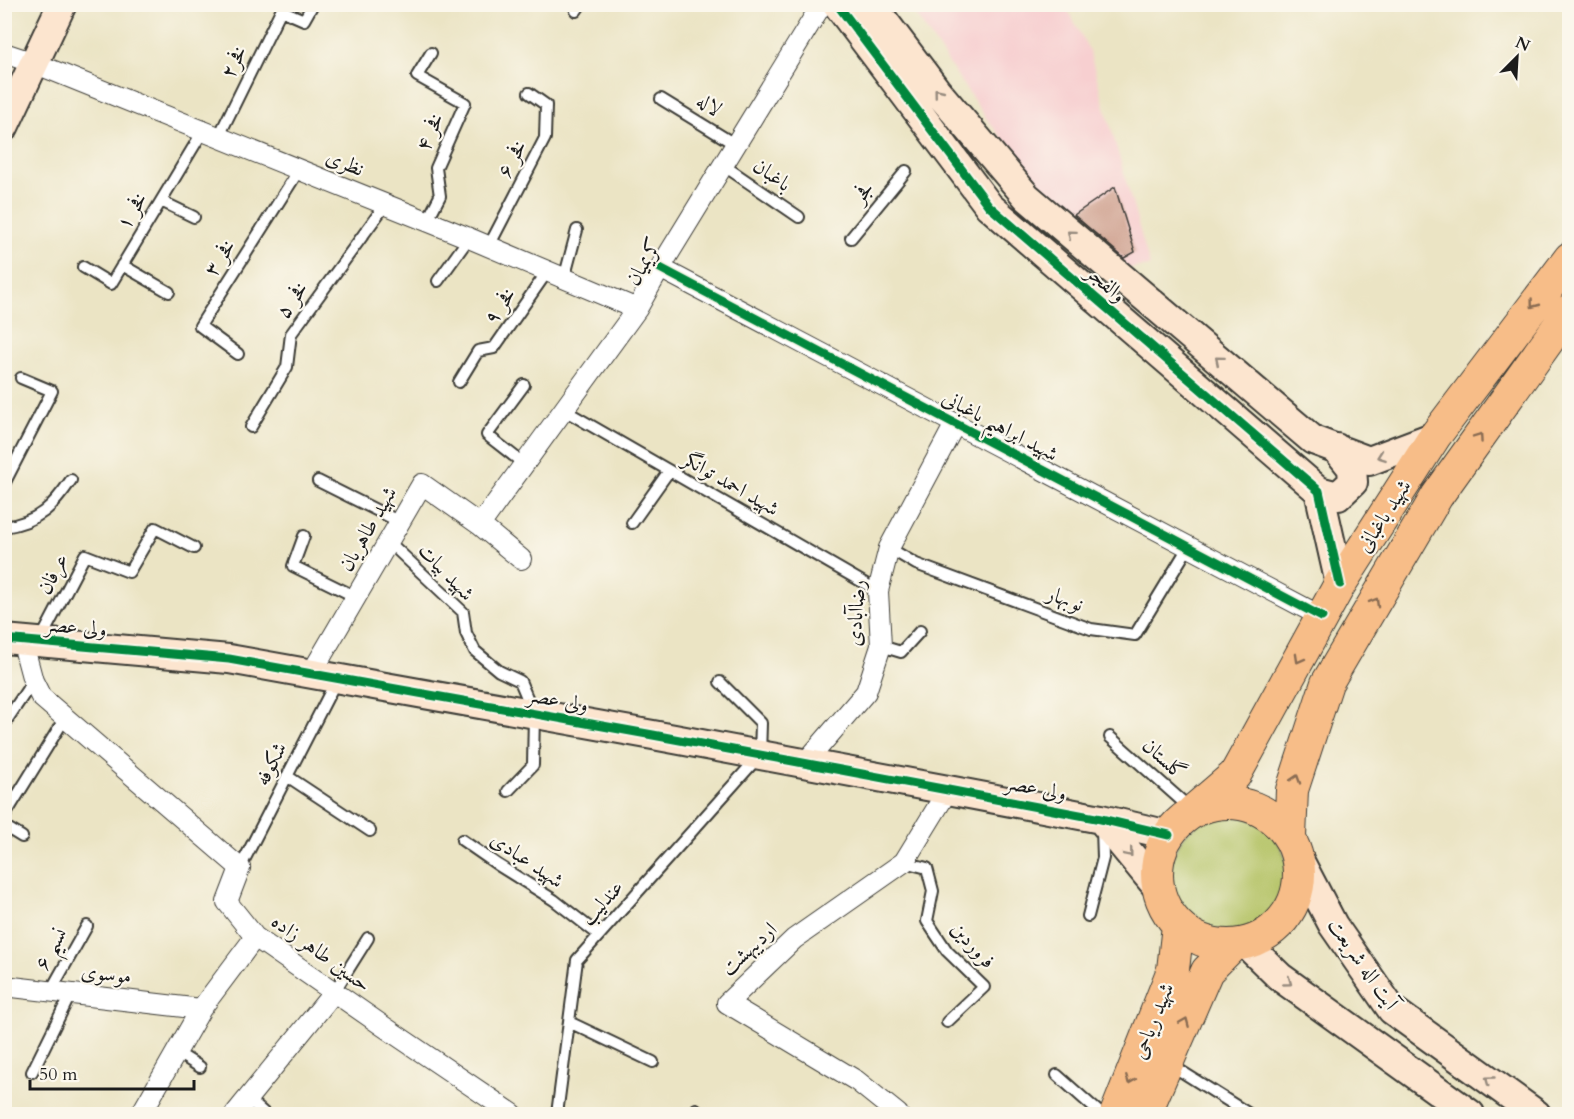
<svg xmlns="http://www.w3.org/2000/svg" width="1574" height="1119" font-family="Cardo,Amiri,serif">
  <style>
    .built { fill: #f7cfd0 }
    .green { fill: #b4c265; stroke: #686f40; stroke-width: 1.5 }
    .building { fill: #cd9d8b }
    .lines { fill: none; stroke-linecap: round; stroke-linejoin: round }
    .lane-casing { stroke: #3b3a35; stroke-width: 14 }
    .street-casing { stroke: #3b3a35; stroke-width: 22 }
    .secondary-casing { stroke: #3b3a35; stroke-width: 32 }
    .primary-casing { stroke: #3b3a35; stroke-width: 34 }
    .lane { stroke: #fff; stroke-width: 10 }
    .street { stroke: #fff; stroke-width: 20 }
    .secondary { stroke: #fce5cf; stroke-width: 28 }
    .primary { stroke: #f7bd88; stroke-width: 32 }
    .cycleway-casing { stroke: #fbf7ec; stroke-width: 13 }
    .cycleway { stroke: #00873e; stroke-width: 9 }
    .oneway { stroke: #978b7e }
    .oneway2 { stroke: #8a6c52 }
    .labels { text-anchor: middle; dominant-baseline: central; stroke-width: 4.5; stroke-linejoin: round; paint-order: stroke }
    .street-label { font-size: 21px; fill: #1c1c1c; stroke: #fbf7ec }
  </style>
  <rect width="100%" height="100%" fill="#fbf7ec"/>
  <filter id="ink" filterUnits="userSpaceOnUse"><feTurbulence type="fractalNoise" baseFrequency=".0167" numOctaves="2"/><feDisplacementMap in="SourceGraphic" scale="12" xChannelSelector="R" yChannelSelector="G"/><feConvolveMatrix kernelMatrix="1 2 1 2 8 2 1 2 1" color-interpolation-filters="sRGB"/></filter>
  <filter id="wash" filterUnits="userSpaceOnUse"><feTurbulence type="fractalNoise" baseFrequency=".008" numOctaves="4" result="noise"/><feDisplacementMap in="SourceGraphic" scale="24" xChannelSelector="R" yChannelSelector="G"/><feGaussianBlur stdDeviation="1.35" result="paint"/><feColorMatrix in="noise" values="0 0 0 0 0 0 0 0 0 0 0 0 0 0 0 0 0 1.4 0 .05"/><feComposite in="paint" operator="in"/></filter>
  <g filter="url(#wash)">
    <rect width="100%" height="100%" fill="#ebe4c4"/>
    <path class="built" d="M909,5H1065L1089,50L1150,266L1122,269L1066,221L986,118Z"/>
    <path class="green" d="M1171 873a58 58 0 1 1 116 0a58 58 0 1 1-116 0Z"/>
    <g id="blocks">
      <path class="building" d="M1115,187L1135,252L1124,258L1074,215Z"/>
    </g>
  </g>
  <g filter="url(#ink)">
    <use href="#blocks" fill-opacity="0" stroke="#3b3a35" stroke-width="1.5"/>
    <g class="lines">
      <g class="lane-casing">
        <path id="lane" d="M576,11L581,4
          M661,99L736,145
          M218,138L281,10L304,20L313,4
          M723,165L799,217
          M161,201L194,217
          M427,221L440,196L436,168L465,103L417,76L431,53
          M851,238L906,171
          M489,246L545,138L546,105L529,93
          M122,265L169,292
          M83,267L111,284L203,131
          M564,279L577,230
          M438,281L469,238
          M238,354L200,326L299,170
          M459,382L478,351L494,348L547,272
          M524,385L487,435L524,464
          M564,410L878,591
          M251,427L287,367L291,334L385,205
          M318,481L400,522
          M4,484L52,391L21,378
          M632,523L669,471
          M4,527C38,522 53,507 71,480
          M304,536L293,566L356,597
          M389,542L463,612L466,633L475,651L499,671L520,681L534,714L533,765L508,791
          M889,548L916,564L1091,629L1135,635L1189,546
          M41,639L85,555L129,572L155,528L194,548
          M881,646L901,652L920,631
          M4,724L33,681
          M1110,737L1191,809
          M287,776L370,831
          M4,817L65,718
          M4,826L22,837
          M462,840L498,865L554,900L599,935
          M904,862L927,868L933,891L927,921L947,951L984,987L947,1022
          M240,868L336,681
          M1088,916L1103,858L1102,829
          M50,992L87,926
          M334,992L368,938
          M569,1022L653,1062
          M176,1052L200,1067
          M1168,1063L1249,1114
          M32,1072L70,995
          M1057,1075L1101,1114
          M248,1099L265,1114
          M557,1114L577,960L760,755L761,723L720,682
          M693,1114L696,1109"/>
      </g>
      <g class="street-casing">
        <path id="street" d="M4,53L34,63L469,238L637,309
          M660,268L1322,617
          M480,525L637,309L660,268L822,4
          M22,640L33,681L41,697L240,868L227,902L255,937L383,1026L513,1114
          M311,674L422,484L480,525L521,559
          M805,763L866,692L881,646L878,591L889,548L955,424
          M4,986L201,1009
          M141,1114L201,1009L255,937
          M235,1114L334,992
          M898,1114L857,1081L727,1003L794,939L904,862L948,790"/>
      </g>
      <g class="secondary-casing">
        <path id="secondary" d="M837,4L989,206L1319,491L1340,584
          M871,4L936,90L1027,197L1313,440L1369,461L1435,436
          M4,127L62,4
          M1319,491L1338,496L1353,482L1352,468L1336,448
          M4,639L229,659L653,735L948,790L1101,819L1169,835
          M1101,819L1158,888
          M1298,858L1333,925L1392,1010L1536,1114
          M1245,943L1280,977L1470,1114"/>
      </g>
      <g class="primary-casing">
        <path id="primary" d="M1157 874a71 71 0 1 1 142 0a71 71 0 1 1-142 0Z
          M1193,811L1235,775L1340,584L1435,436L1570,258
          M1290,837L1292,790L1327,683L1437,496L1570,310
          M1116,1114L1173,970L1178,925
          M1145,1114L1207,971L1233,945"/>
      </g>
      <use href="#lane" class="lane"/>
      <use href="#street" class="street"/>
      <use href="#secondary" class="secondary"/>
      <use href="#primary" class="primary"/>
      <g class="cycleway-casing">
        <path id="cycleway" d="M837,4L989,206L1319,491L1340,584
          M660,268L1322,617
          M4,639L229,659L653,735L948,790L1101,819L1169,835"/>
      </g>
      <use href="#cycleway" class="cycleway"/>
    </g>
    <defs><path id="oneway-chevron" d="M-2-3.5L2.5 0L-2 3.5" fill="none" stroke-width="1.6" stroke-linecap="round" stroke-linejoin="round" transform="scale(1.5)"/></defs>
    <g class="oneway">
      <use href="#oneway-chevron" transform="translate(938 92) rotate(-129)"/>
      <use href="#oneway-chevron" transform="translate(1071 234) rotate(-140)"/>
      <use href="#oneway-chevron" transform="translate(1219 360) rotate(-140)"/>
      <use href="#oneway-chevron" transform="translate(1381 456) rotate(160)"/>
      <use href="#oneway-chevron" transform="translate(1129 853) rotate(51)"/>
      <use href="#oneway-chevron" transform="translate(1288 982) rotate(36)"/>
      <use href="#oneway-chevron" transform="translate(1489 1080) rotate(-144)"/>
    </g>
    <g class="oneway2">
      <use href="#oneway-chevron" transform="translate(1534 304) rotate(127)"/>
      <use href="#oneway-chevron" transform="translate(1479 437) rotate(-55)"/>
      <use href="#oneway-chevron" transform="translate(1375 602) rotate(-60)"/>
      <use href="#oneway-chevron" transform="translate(1299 659) rotate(119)"/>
      <use href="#oneway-chevron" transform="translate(1296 779) rotate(-72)"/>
      <use href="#oneway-chevron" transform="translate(1185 1022) rotate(-67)"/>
      <use href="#oneway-chevron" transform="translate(1130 1080) rotate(112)"/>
    </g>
  </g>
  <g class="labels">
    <g class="street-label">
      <text transform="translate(234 62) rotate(-64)">فخر۲</text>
      <text transform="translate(709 105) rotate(32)">لاله</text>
      <text transform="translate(430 132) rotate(-66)">فخر ۴</text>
      <text transform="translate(512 159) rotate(-62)">فخر ۶</text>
      <text transform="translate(345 163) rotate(22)">نظری</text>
      <text transform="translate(772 175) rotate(35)">باغبان</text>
      <text transform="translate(863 192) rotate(-50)">فجر</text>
      <text transform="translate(132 211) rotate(-59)">فخر ۱</text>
      <text transform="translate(220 258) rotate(-57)">فخر ۳</text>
      <text transform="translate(644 262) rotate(-60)">کریمیان</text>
      <text transform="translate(1106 284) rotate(41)">والفجر</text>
      <text transform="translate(292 300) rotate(-55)">فخر ۵</text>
      <text transform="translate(500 306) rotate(-55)">فخر ۹</text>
      <text transform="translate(1000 426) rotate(28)">شهید ابراهیم باغبانی</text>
      <text transform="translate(731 484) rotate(30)">شهید احمد توانگر</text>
      <text transform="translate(1384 516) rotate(-57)">شهید باغبانی</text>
      <text transform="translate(368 529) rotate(-60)">شهید طاهریان</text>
      <text transform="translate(446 572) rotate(46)">شهید بیات</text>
      <text transform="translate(53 574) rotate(-62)">عرفان</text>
      <text transform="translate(1065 599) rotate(20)">نوبهار</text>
      <text transform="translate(856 613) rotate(-86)">رضاآبادی</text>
      <text transform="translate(76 627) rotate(5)">ولی عصر</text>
      <text transform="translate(558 700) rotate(10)">ولی عصر</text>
      <text transform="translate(1164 759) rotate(42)">گلستان</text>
      <text transform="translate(271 764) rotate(-63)">شکوفه</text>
      <text transform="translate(1036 788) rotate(11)">ولی عصر</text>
      <text transform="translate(527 860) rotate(34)">شهید عبادی</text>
      <text transform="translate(602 903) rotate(-48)">عندلیب</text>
      <text transform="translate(973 945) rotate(48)">فروردین</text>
      <text transform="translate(51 949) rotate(-61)">نسیم ۶</text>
      <text transform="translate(749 949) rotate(-43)">اردیبهشت</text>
      <text transform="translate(321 953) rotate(36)">حسین طاهر زاده</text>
      <text transform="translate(1363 964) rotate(55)">آیت اله شریعت</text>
      <text transform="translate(106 974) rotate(6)">موسوی</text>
      <text transform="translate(1153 1021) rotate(-68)">شهید ریاحی</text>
    </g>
  </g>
  <rect width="1574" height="1119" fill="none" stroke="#fbf7ec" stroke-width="24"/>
  <g transform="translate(1517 57) rotate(24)" stroke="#fbf7ec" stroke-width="4.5" paint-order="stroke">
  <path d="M0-4.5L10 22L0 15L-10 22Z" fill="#1c1c1c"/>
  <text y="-9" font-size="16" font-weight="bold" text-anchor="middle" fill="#1c1c1c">N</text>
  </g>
  <path d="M30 1080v9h164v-9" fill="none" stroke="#1c1c1c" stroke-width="3"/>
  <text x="39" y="1080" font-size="18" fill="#1c1c1c" stroke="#fbf7ec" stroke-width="4.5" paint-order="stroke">50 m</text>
</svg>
